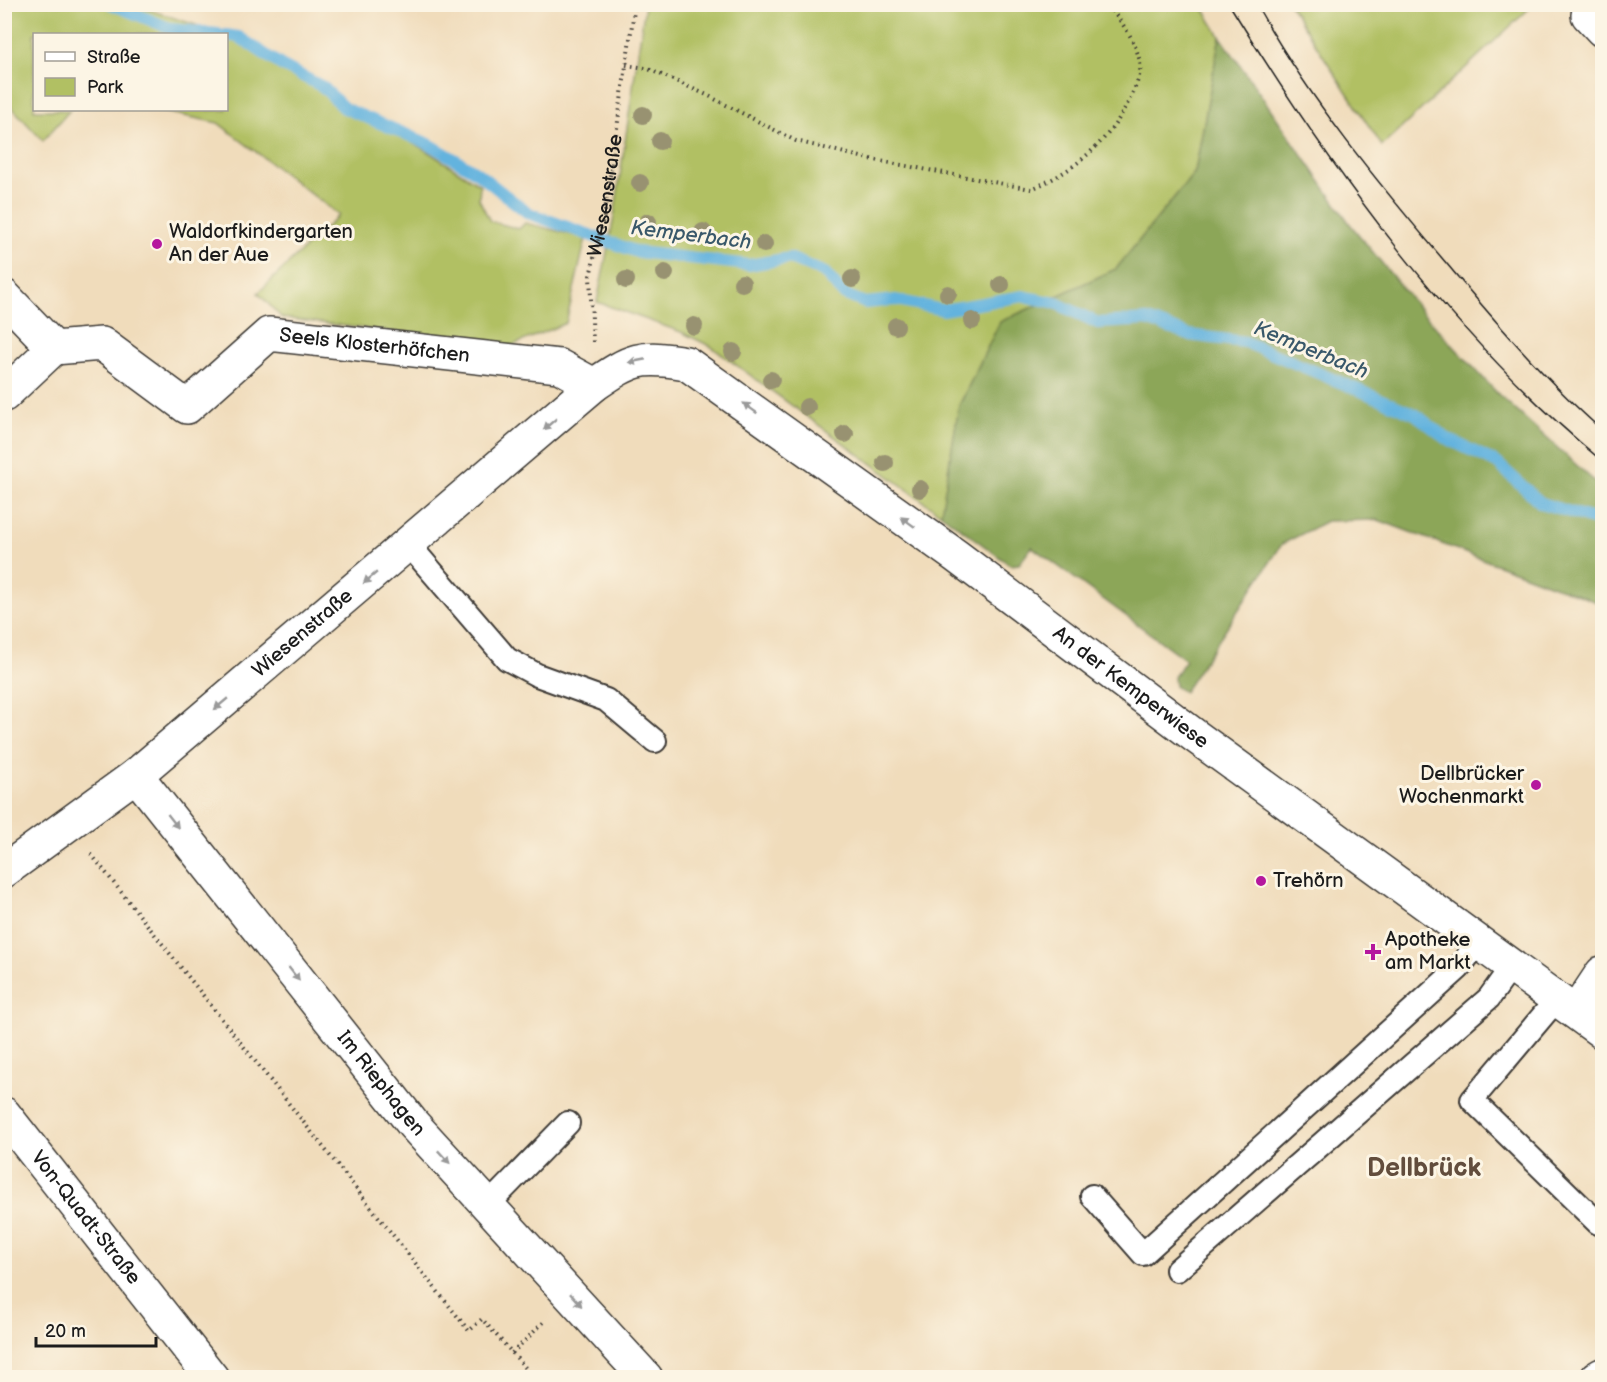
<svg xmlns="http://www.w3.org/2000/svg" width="1607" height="1382" font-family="'Balsamiq Sans',sans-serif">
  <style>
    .green { fill: #b1c063; stroke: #666e40; stroke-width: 1.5 }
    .forest { fill: #8ca659; stroke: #54613a; stroke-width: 1.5 }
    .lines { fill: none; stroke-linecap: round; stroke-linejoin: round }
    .stream { stroke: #64b3de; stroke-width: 12 }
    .service-casing { stroke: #3c3934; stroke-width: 26 }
    .minor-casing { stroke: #3c3934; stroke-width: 36 }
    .tertiary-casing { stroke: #3c3934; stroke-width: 36 }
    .path { stroke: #3c3934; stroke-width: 4; stroke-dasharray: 1.5 4.5; stroke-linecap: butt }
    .service { stroke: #fff; stroke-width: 22 }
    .minor { stroke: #fff; stroke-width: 33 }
    .tertiary { stroke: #fff; stroke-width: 33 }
    .tram { stroke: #1c1c1c; stroke-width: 1.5 }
    .tree { fill: #989271 }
    .oneway { fill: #999 }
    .poi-dot { fill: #b5179e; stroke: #fcf5e5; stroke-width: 2 }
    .labels { text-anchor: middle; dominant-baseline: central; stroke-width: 6; stroke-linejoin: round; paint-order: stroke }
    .street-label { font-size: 20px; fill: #1c1c1c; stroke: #fcf5e5 }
    .poi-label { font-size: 20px; fill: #1c1c1c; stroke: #fcf5e5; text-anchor: start }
    .water-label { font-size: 21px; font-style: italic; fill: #39586a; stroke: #fcf5e5 }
    .district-label { font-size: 26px; font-weight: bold; fill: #624d3d; stroke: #fcf5e5 }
  </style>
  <rect width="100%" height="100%" fill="#fcf5e5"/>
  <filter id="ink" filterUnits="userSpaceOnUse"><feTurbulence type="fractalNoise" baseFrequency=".0167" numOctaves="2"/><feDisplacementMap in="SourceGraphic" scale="12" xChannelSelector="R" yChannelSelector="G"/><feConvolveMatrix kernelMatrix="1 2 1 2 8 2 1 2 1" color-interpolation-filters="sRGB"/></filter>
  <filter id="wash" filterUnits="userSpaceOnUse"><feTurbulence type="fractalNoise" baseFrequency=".008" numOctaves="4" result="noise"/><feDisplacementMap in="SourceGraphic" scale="24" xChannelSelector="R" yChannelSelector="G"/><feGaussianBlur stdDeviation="1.35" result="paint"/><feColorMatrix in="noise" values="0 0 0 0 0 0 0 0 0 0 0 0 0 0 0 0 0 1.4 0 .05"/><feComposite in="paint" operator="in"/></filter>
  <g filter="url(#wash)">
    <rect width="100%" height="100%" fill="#f0dcbb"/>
    <path class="green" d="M5,4L135,5L223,34H34V110H70L43,141L5,100Z
      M645,5H1201L1220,36L1195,172L1116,269L1000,322L959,406L941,514L710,346L681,332L597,302L614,217Z
      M1290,5H1533L1382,146Z
      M227,36L238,39L427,151L480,185L479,199L490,221L519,229L525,223L586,238L566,323L509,347L282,318L258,293L339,215L218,123L156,110H226Z"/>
    <path class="forest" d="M1220,36L1350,224L1421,311L1499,395L1602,488V604L1378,520L1327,521L1282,544L1184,692L1175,686L1174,677L1186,660L1032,547L1019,564L1010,565L941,514L959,406L1000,322L1116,269L1195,172Z"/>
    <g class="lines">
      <path class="stream" d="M111,4L172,29L218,34
        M226,35L239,37L281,65L323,87L344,108L429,144L476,172L528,213L637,252L749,265L790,258L825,273L843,294L865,303L896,300L943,310L1023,296L1056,303L1098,323L1147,320L1189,335L1245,342L1415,414L1446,438L1497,463L1541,503L1602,522"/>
    </g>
  </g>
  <g filter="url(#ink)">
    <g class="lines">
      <g class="service-casing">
        <path id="service" d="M409,545L507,659L537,675L606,700L655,741
          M1557,999L1472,1100L1598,1223
          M1092,1196L1143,1254L1459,968L1478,942
          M488,1205L568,1123
          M1177,1270L1489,998L1512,966"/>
      </g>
      <g class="minor-casing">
        <g id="minor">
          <path d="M1588,15L1602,30"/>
          <path d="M4,296L54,348L4,395"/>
          <path id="s2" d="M54,348L102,344L187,407L269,334L559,366L594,385"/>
          <path id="s3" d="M136,775L413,1124L646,1378"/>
          <path id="s4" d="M4,871L136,775L594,385C632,359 640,355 686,363L956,556L1195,736L1602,1032"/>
          <path d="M1576,1012L1602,973"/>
          <path id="s5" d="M4,1114L212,1378"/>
        </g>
      </g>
      <g class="tertiary-casing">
        <path id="tertiary" d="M1597,1378L1602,1375"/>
      </g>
      <g class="path">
        <path d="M626,65L646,68L707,95L796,141L869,159L1031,189C1076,171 1113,138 1132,94C1136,86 1142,72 1140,63C1136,40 1122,22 1106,4"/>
        <path id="s1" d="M593,342L590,276L605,211L635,4"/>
        <path d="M91,854L469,1331L482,1319L531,1374L549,1378"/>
        <path d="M512,1353L544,1322"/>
      </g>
      <use href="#service" class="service"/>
      <use href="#minor" class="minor"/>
      <use href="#tertiary" class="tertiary"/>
      <path class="tram" d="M1229,4C1332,171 1450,335 1602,461
        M1256,4C1309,99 1377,182 1447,264C1493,319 1548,383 1602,430"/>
    </g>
    <g class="tree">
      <circle cx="643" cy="115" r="9"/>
      <circle cx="660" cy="141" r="9"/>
      <circle cx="640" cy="183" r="9"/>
      <circle cx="648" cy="222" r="9"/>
      <circle cx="703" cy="232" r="9"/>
      <circle cx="764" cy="244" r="9"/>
      <circle cx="665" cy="273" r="9"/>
      <circle cx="852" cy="279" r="9"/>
      <circle cx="626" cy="280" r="9"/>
      <circle cx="742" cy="283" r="9"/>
      <circle cx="1001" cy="285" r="9"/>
      <circle cx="948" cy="294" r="9"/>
      <circle cx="972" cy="321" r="9"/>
      <circle cx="694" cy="326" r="9"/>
      <circle cx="896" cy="326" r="9"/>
      <circle cx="733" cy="352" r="9"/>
      <circle cx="771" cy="380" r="9"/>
      <circle cx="807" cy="407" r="9"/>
      <circle cx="845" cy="434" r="9"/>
      <circle cx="885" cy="463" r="9"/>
      <circle cx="920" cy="489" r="9"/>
    </g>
    <defs><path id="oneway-solid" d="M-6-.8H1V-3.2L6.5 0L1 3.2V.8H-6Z" transform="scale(1.5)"/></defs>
    <g class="oneway">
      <use href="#oneway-solid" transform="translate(637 361) rotate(169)"/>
      <use href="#oneway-solid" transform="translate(750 408) rotate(-144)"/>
      <use href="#oneway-solid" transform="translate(550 424) rotate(139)"/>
      <use href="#oneway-solid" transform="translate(908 522) rotate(-144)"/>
      <use href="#oneway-solid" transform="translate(370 578) rotate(140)"/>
      <use href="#oneway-solid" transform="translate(221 704) rotate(140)"/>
      <use href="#oneway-solid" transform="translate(173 821) rotate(52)"/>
      <use href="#oneway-solid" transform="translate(294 974) rotate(52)"/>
      <use href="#oneway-solid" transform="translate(444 1157) rotate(47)"/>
      <use href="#oneway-solid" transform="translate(576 1300) rotate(48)"/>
    </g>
  </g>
  <g class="poi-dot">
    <circle cx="157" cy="244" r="6"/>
    <circle cx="1536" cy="785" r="6"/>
    <circle cx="1261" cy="881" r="6"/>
    <path d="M1370 943h6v6h6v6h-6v6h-6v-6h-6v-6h6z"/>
  </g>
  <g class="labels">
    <g class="street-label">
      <text stroke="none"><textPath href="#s1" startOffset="148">Wiesenstraße</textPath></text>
      <text stroke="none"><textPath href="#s2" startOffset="370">Seels Klosterhöfchen</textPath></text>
      <text stroke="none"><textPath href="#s4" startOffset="382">Wiesenstraße</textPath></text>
      <text stroke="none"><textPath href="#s4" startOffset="1414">An der Kemperwiese</textPath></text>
      <text stroke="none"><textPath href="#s3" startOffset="394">Im Riephagen</textPath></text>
      <text stroke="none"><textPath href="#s5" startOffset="132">Von-Quadt-Straße</textPath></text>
    </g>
    <g class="poi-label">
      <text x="169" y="232">Waldorfkindergarten<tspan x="169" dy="23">An der Aue</tspan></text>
      <text x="1524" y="774" text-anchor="end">Dellbrücker<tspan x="1524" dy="23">Wochenmarkt</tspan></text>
      <text x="1273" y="881">Trehörn</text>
      <text x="1385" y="940">Apotheke<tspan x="1385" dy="23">am Markt</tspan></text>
    </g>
    <g class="water-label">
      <text transform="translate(691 235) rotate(7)">Kemperbach</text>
      <text transform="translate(1311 350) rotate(22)">Kemperbach</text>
    </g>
    <g class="district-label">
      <text x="1424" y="1168">Dellbrück</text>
    </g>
  </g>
  <rect width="1607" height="1382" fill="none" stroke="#fcf5e5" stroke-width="24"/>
  <rect x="33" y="33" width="195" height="78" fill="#fcf5e5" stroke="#a29e95" stroke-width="1.5"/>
  <rect x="45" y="52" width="30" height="9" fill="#ffffff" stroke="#a29e95" stroke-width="1.5"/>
  <text x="87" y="63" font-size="18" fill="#1c1c1c">Straße</text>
  <rect x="45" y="78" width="30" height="18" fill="#b1c063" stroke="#a29e95" stroke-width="1.5"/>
  <text x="87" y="93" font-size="18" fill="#1c1c1c">Park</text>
  <path d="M36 1337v9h120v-9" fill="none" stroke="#1c1c1c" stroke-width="3"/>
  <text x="45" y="1337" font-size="18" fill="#1c1c1c" stroke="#fcf5e5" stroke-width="4.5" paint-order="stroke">20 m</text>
</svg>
